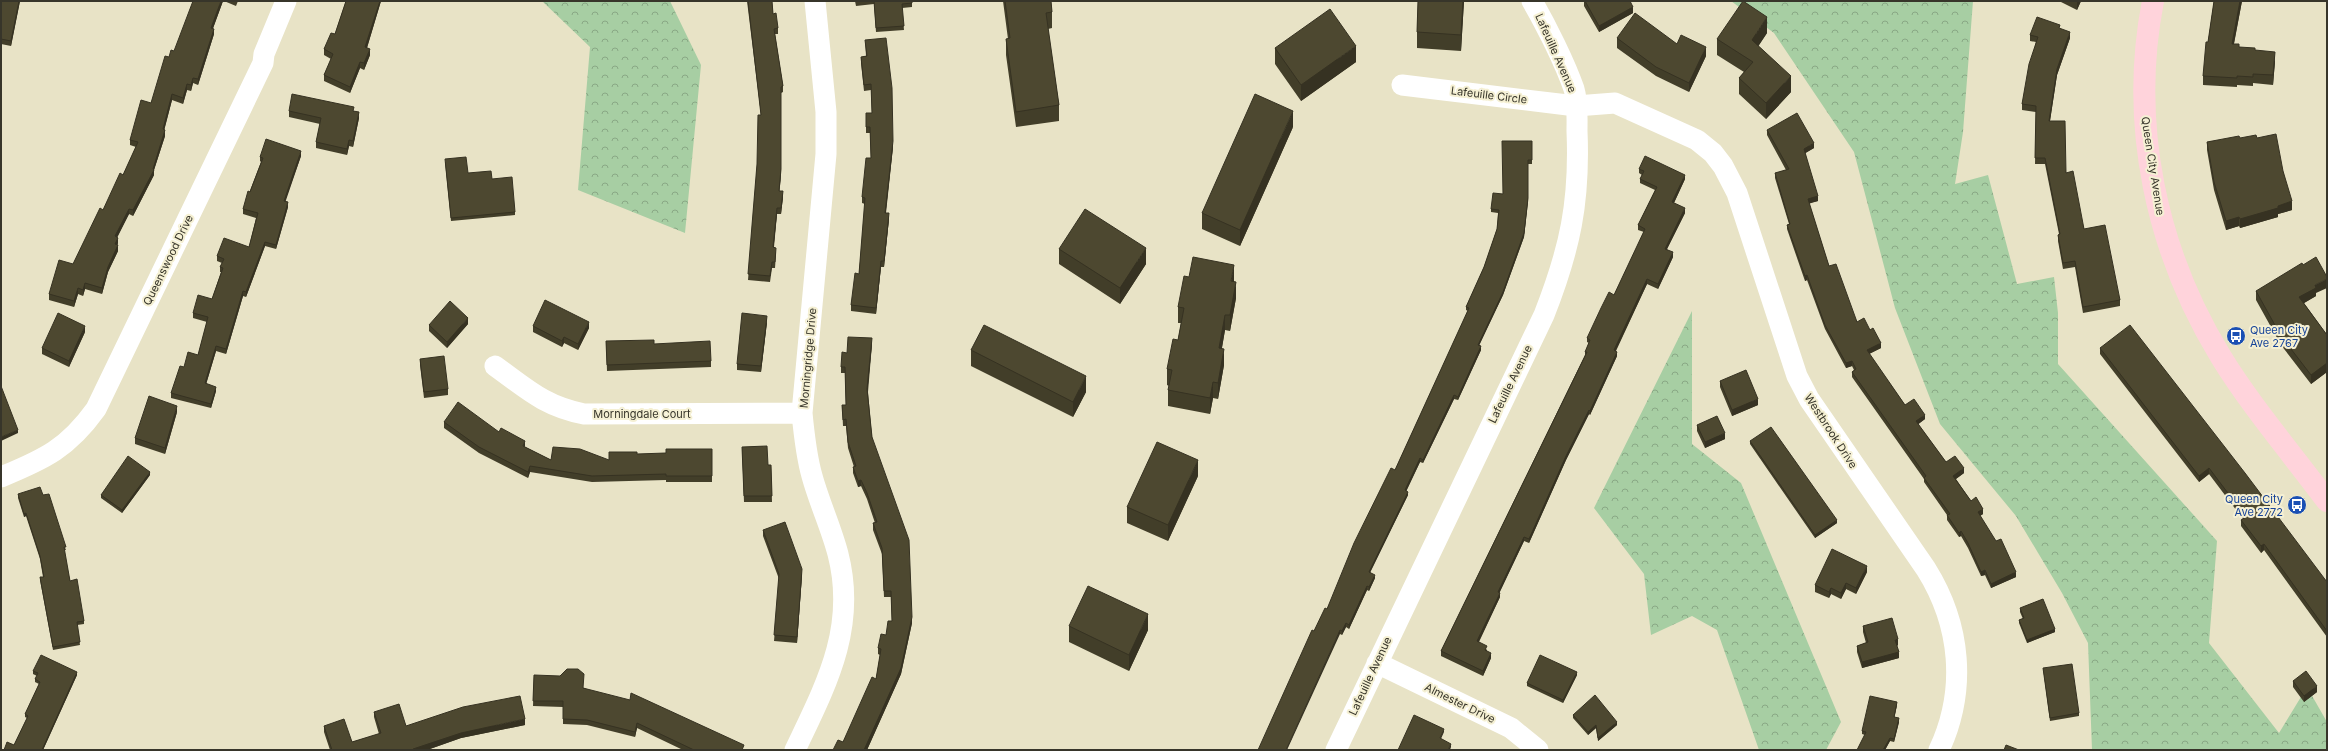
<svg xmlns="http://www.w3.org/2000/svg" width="2328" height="751" font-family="Inter,sans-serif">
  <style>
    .forest { fill: url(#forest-crowns) }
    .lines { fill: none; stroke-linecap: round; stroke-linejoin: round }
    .street { stroke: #fff; stroke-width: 21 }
    .secondary { stroke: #ffd3db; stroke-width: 22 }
    .wall { fill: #423e29 }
    .shaded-wall { fill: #363222 }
    .building { fill: #4d4830; stroke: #363222 }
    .labels { text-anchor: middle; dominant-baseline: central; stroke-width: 4; stroke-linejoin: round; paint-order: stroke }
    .street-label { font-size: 11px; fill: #37352a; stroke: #f5f0d3 }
    .transit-label { font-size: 11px; fill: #164399; stroke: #f5f0d3; text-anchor: start }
  </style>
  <defs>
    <pattern id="forest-crowns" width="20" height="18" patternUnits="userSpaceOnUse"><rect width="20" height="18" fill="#a7cea3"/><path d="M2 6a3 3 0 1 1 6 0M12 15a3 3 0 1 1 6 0" fill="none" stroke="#89a885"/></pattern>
  </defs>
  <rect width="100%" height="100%" fill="#e8e3c6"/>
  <path class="forest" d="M542,1H670L701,65L685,233L578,190L590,47Z
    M1731,1H1973L1963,132L1955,184L1988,175L2017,284L2054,277L2058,313V364L2217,541L2209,643L2279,733L2307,687L2327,722V750H2092L2088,643L2062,593L2016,516L1940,424L1895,308L1854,152L1774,33Z
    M1692,311V444L1741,483L1841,722L1826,750H1759L1717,630L1692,616L1651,635L1644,574L1594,508Z"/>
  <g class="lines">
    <path class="street" d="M1402,85L1576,106L1615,103L1697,140L1713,153L1723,166L1737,193L1797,376L1809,399L1926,569C1961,625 1967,690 1939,750
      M495,366C527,389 544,406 584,414L802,413
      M1,477C45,459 68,448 96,409L263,63L264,54L286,1
      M1377,663L1511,728L1538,750
      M795,750C826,685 857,628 838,554C831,527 819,502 812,476C806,455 804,434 802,413L826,154V112L815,1
      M1336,750L1544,315C1570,249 1580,202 1577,131C1577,118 1578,102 1574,89C1565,63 1546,25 1532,1"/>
    <path class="secondary" d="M2153,1C2129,124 2156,251 2221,357C2251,406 2292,454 2327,501"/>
  </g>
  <path class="wall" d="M1,1H20L11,46L1,44Z
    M223,1L213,28L214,34L198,85L193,83L191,91L187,90L183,104L172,100L164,130L165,136L154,170V175L133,216L129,214L117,237L118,243L117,245L118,251L108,272L102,294L85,289L83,296L78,294L74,307L49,300V294L73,264L103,210L123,175L136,147L130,145V140L151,103L169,57Z
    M224,1H238L236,6Z
    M346,1H381L367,48L370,55L364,70L360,68L350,93L324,81V75L331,59L324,55V49L335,34Z
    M747,1H772L773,14L778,28V34H775L783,86V92L781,93V175L779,191L783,197L781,214H777L774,247L776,254L775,268H772L770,282L748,280L761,115Z
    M855,1H912V7L902,8L904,30L876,32L874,4L856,6Z
    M1003,1H1051L1052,12V28L1048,29L1059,105V121L1016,127L1006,55V39H1008Z
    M1418,1H1464L1461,51L1417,48V32Z
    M1584,1H1630L1633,13L1599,32L1584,6Z
    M2059,1H2081L2077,10Z
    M2214,1H2242L2234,44L2239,47L2255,50L2275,61L2273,85L2253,83V86L2237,85V87L2203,85V76L2208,42Z
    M2060,29L2070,38L2057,75L2050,121L2084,229L2120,300V306L2083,313L2075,267L2063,269L2058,241V235L2059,234L2045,164H2035L2036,112L2022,110V104L2036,42L2030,41V35Z
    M1767,33L1758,46L1791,92L1766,119L1739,94V78L1744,72L1717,55V39Z
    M1617,38L1677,44L1706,56L1689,92L1656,76L1617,48Z
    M865,40L893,147L886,213L889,219L884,267H881L876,314L851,311V305L859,274L865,204L862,203V197L871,158L870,133H866V113H872L871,90L864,91L861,63V57L866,56Z
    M1275,48L1356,62L1301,101L1275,64Z
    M289,111H354L359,118L353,147L349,146L347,155L316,148V142L320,124L289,117Z
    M1293,127L1240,246L1202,229V213Z
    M1767,130L1814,148L1805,153L1818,201L1809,203L1829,266L1857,322L1870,330L1881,348L1869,354L1905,405L1925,419L1918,424L1946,462L1964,473L1956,479L1971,501L1983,514L1980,516L2016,577L1991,588L1985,575L1981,576L1968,548L1961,536L1959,537L1947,520V515L1924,482V479L1852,377V372L1854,370L1852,366L1846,368L1825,329L1807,280L1805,281L1787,229V225L1789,224L1775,178V173L1786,170L1767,135Z
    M2240,138H2257L2283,171L2292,210L2278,214V217L2240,228L2239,226L2226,230L2214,190L2207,150V142Z
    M1532,141V164H1528V202L1524,237L1503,295L1479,345L1481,350L1458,400L1454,399L1423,463L1420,462L1406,491L1408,495L1370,572L1375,578L1369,591L1367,590L1349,629L1346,627L1342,635L1340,634L1314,631L1327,609L1395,470L1468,311L1466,310V307L1484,267L1497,229L1498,213L1491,212V209L1503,194Z
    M301,156L285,201L288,207L276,249L265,246L246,297L243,296L226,354L216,351L206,384L216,391L211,408L171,398V393L184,367L198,355L207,322L193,318V313L212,299L221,272H220V267L222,263L217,261V256L249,247L256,218L243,214V209L261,162L260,161V157Z
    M445,162L468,173L492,179L515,212V215L451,221Z
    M1639,169L1685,179L1674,203L1685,213L1667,249L1673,257L1658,289L1647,284L1616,351L1617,356L1590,415L1589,414L1566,460L1529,543L1524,541L1499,593L1500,597L1479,642L1487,650V651L1491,658L1483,676L1441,656V651L1585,355V352L1589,343L1587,342V338L1614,295L1644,232L1638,230V225L1655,190L1640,183V179L1642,175L1639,173Z
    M1059,249L1146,264L1120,304L1059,264Z
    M1189,277L1234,281L1236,298L1230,331L1225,330L1222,348L1224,365L1218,399L1213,398L1210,414L1168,406V390L1169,386L1167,385V369L1178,340L1181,323H1178V307Z
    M2256,291L2316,293V296L2304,303L2327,335V372L2311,384L2281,345L2256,300Z
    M767,322L761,372L737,370V364Z
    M468,324L447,348L429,331V325Z
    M533,326L589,328L578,350L564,343L562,347L533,332Z
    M85,332L69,367L42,354V348Z
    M606,341L654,344L711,361V367L607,371Z
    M872,344L868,392L872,437L912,623L901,674L867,750H833L843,742L876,679L880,655L878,654V648L886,635L892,621L891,597H884L882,554L873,530V523H875L867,499L861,486L858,487L853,473V467H854L848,448L846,426H843L842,405H846L845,373H841V367L847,353Z
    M2100,348L2327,582V640V637L2264,550L2261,553L2241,526V520L2243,519L2209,474L2199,482L2100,354Z
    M971,350L1086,392L1073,417L971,366Z
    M420,359L448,389V395L424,398L420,365Z
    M1720,381L1758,405L1732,416L1720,387Z
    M177,412L165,454L135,444V438Z
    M444,422L499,432L525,447L551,460H609L666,453L712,449V482H666V480L592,482L530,472L528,478L479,453L444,428Z
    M1697,425L1725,439L1705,448L1697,431Z
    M1750,441L1837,523L1815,538L1750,444Z
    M742,447L768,465H771L772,502H744Z
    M150,475L122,513L101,498V495Z
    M1198,476L1168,541L1127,523V507Z
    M18,494L43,495L66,550H64L70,581L84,621V624L77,625L80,645L53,650L40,580V577H43L40,559L26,516L24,517L18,498Z
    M763,530L802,575L797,643L774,641L779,579L763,536Z
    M1867,572L1856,594L1846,589L1841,599L1831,594L1829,598L1815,592V585Z
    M2020,608L2055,632L2027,643L2019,623V620L2023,619L2020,612Z
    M1069,626L1148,630L1129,671L1069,642Z
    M1863,626L1898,645L1897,646L1899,658L1862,668L1857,652V646L1866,643L1863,632Z
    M2043,668L2079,713V716L2050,721Z
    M33,671L77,675L43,750H4L14,745L27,718L25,717V714L39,684L35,682V679L37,676L33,674Z
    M534,675L584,688L744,750H683L637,728L635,737L587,725L563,724V707L533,706Z
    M1577,675L1563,703L1527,686V683Z
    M2293,681L2317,692L2304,702L2293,687Z
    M1897,705L1894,717L1899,722L1894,742L1890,741L1885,750H1857L1865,735L1862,734V731Z
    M374,712L406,726L525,725L461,738L427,750H330L324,732V726L352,742L379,734L374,717Z
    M1573,715L1617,725L1598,741L1596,728L1588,735L1573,718Z"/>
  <path class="shaded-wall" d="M19,1H20L11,46V41Z
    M221,1H223L211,34V28Z
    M380,1H381L365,54V47Z
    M1463,1H1464L1461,51V35Z
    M2077,1H2081L2077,10Z
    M2240,1H2242L2232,53V44Z
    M1633,7V13L1599,32V26Z
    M1767,17V33L1752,56V40Z
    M214,29V34L198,85V79Z
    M2070,32V38L2057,75L2049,127V121L2057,69Z
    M1356,46V62L1301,101V85Z
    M1706,47V56L1689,92V83Z
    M370,49V55L364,70V63Z
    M2275,52V61L2273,85V75Z
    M360,62V68L350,93V87Z
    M1791,76V92L1766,119V103Z
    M193,78V83L191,91V85Z
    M187,84V90L183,104V98Z
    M172,94V100L163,135V129Z
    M1293,111V127L1240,246V230Z
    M359,112V118L353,147V141Z
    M165,130V136L154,170V175L133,216V210L153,169Z
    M349,140V146L347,155V149Z
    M893,141V147L885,219V213Z
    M1814,143V148L1804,154V149Z
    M301,151V156L284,206V201Z
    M781,169V175L779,197V191Z
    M1685,175V179L1672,207V202Z
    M783,191V197L781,214V208Z
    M1818,196V201L1808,204V199Z
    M1528,198L1524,237L1503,295L1478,348V345Z
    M2292,201V210L2278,214V217L2240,228V219Z
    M288,202V207L276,249V245Z
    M777,208V214L773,253V247Z
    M1685,208V213L1665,253V249Z
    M129,209V214L115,242V236Z
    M889,213V219L884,267V261Z
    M2239,217V226L2226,230V221Z
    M118,238V243L115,250V244Z
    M265,242V246L246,297V292Z
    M118,245V251L108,272L102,294V288L108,267Z
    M1146,248V264L1120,304V288Z
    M1673,252V257L1658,289V284Z
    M881,261V267L876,314V308Z
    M1234,265V281L1231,297V281Z
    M1807,275V280L1805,281V276Z
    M1647,279V284L1614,354V350Z
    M2327,279V288L2316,293V296L2299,306V297L2315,285Z
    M1236,282V298L1230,331V315Z
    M85,283V289L83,296V290Z
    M78,288V294L74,307V301Z
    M243,291V296L226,354V349Z
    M1225,315V330L1219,364V348Z
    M767,316V322L761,372V366Z
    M468,318V324L447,348V342Z
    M589,322V328L578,350V344Z
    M85,326V332L69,367V361Z
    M564,337V343L562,347V341Z
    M872,338V344L867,395V389Z
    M1881,343V348L1867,355V350Z
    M216,346V351L205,388V383Z
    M1481,346V350L1458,400V397Z
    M1224,349V365L1218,399V383Z
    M1617,352V356L1590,415V411Z
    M1852,361V366L1846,368V363Z
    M2327,363V372L2311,384V375Z
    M1086,376V392L1073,417V402Z
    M1213,382V398L1210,414V398Z
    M216,387V391L211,408V404Z
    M1454,395V399L1423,463V460Z
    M1758,399V405L1732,416V410Z
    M177,406V412L165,454V448Z
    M1589,410V414L1566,460L1529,543V539L1566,456Z
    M1925,415V419L1916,426V421Z
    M18,430V433L1,441V437Z
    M1725,433V439L1705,448V442Z
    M525,441V447L523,446Z
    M1420,458V462L1405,494V490Z
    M1198,460V476L1168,541V525Z
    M530,466V472L528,478V472Z
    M1964,468V473L1953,481V476Z
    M2209,468V474L2199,482V476Z
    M150,472V475L122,513V510Z
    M861,480V486L858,487V481Z
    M1408,492V495L1369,575V572Z
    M1983,509V514L1978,517V512Z
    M26,513V516L24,517V514Z
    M1837,520V523L1815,538V535Z
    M1961,531V536L1959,537V533Z
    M1524,537V541L1498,596V592Z
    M2264,544V550L2261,553V546Z
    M1867,566V572L1856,594V588Z
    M802,569V575L797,643V637Z
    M1985,570V575L1981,576V572Z
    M2016,572V577L1991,588V584Z
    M1375,575V578L1369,591V587Z
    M1846,583V589L1841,599V593Z
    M1367,586V590L1349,629V625Z
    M1831,588V594L1829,598V592Z
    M1500,593V597L1477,645V641Z
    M1148,614V630L1129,671V655Z
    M912,617V623L901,674L867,750H864Z
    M1346,623V627L1342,635V631Z
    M2055,629V632L2027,643V640Z
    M1340,630V634L1287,750H1286Z
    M1898,639V645L1895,646V640Z
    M1899,652V658L1862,668V662Z
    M1491,653V658L1483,676V671Z
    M77,672V675L43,750H42Z
    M1577,672V675L1563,703V700Z
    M2317,686V692L2304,702V696Z
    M1897,702V705L1894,720V717Z
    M1899,718V722L1894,742V739Z
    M525,719V725L461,738L427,750H413V749L461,733Z
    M1617,722V725L1598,741V738Z
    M637,723V728L635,737V732Z
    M1596,725V728L1588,735V732Z
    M1444,729V732L1440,741V738Z
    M1890,738V741L1885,750H1883Z
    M1451,744V747L1450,750H1448Z"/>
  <path class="building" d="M1,1H19L11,41L1,39Z
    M193,1H221L211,28L214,29L198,79L193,78L191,85L187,84L183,98L172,94L163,129L165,130L153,169L154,170L133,210L129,209L115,236L118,238L115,244L118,245L108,267L102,288L85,283L83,290L78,288L74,301L49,294L59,260L73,264L100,208L103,210L120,173L123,175L138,142L130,140L141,100L151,103L165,56L169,57L171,50L174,51Z
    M346,1H380L365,47L370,49L364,63L360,62L350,87L324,75L333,54L324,49L331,33L335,34Z
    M748,1H772L773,14L776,13L778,28L774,29L783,86L781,87V169L779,191H783L781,208H777L773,247L776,248L775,262H772L770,276L748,274L757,164L758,115H761Z
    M874,1H912V3L902,4L904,26L876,28Z
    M1005,1H1051L1052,12L1046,13L1059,105L1016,112L1006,39L1010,38Z
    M1418,1H1463L1461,35L1417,32Z
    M1585,1H1630L1633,7L1599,26Z
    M1743,1L1767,17L1752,40L1791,76L1766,103L1739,78L1753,62L1717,39Z
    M2214,1H2240L2232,44H2239V47L2255,48V50L2275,52L2273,75L2253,74V77L2237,76V78L2203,76L2206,42H2208Z
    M1330,9L1356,46L1301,85L1275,48Z
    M1635,13L1677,44L1681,35L1706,47L1689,83L1656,67L1617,38Z
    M2037,17L2060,25L2059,28L2070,32L2057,69L2049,121H2065L2066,173L2073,171L2084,229L2105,225L2120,300L2083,307L2075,261L2063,263L2058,235L2060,234L2045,158H2035L2036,106L2022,104L2029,64L2038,37L2030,35Z
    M886,38L892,88L893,141L885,213H889L884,261H881L876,308L851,305L855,273L859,274L865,198L862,197L866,158H871L870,127H866V113H872L871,84L864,85L861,57L867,56L865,40Z
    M292,94L354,107L353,111L359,112L353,141L349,140L347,149L316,142L321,118L289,111Z
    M1255,94L1293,111L1240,230L1202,213Z
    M1797,113L1814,143L1804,149L1818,196L1808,199L1829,266L1836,264L1857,322L1864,318L1870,330L1873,328L1881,343L1867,350L1905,405L1914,399L1925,415L1916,421L1946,462L1955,456L1964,468L1953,476L1971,501L1976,497L1983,509L1978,512L1996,541L2001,539L2016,572L1991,584L1985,570L1981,572L1968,543L1961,531L1959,533L1947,515L1950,514L1924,478L1926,476L1852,372L1856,369L1852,361L1846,363L1825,325L1807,275L1805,276L1787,225L1790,224L1775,173L1789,169L1767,130Z
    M2276,134L2283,171L2292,201L2278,206V208L2240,219L2239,217L2226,221L2214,182L2207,142L2239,136L2240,138L2256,135L2257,138Z
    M266,139L301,151L284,201L288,202L276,245L265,242L246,292L243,291L226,349L216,346L205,383L216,387L211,404L171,393L180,366L184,367L188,352L198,355L208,317L193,313L198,295L212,299L223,268L220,267L224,259L217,256L224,238L249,247L258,213L243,209L248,191L250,192L263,158L260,157Z
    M1502,141H1532V160H1528V198L1524,233L1503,292L1478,345L1481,346L1458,397L1454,395L1423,460L1420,458L1405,490L1408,492L1369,572L1375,575L1369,587L1367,586L1349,625L1346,623L1342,631L1340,630L1286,750H1258L1312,630L1314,631L1325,608L1327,609L1354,543L1391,468L1395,470L1469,308L1466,307L1484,267L1497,229L1499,210L1491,209L1493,193L1503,194Z
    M1645,156L1685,175L1672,202L1685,208L1665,249L1673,252L1658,284L1647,279L1614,350L1617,352L1590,411L1589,410L1566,456L1529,539L1524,537L1498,592L1500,593L1477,641L1487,646L1485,650L1491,653L1483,671L1441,651L1587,352H1585L1590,340L1587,338L1601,308L1609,292L1614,295L1645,229L1638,225L1657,187L1640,179L1644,171L1639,169Z
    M466,157L468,173L491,171L492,179L512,177L515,212L451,218L445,159Z
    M1085,209L1146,248L1120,288L1059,249Z
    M1193,257L1234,265L1231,281L1236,282L1230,315H1225L1219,348L1224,349L1218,383L1213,382L1210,398L1168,390L1172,370L1167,369L1173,339L1178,340L1184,308L1178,307L1184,276L1189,277Z
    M2316,257L2327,277V279L2315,285L2316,288L2299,297L2327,335V363L2311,375L2281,336L2256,291L2302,263L2303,265Z
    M545,300L589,322L578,344L564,337L562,341L533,326Z
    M450,301L468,318L447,342L429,325Z
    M58,313L85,326L69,361L42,348Z
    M742,313L767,316L761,366L737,364Z
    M984,325L1086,376L1073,402L971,350Z
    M2130,325L2245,473L2327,582V631L2264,544L2261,546L2241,520L2246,517L2209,468L2199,476L2100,348Z
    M848,337L872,338L867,389L872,437L909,540L912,617L901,668L864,750H833L838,740L843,742L872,677L876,679L881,649L878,648L881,634L886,635L888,621H892L891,591H884L882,548L873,523L877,522L867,493L861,480L858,481L853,467L856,466L848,442L846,419L843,420L842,405H846L845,367H841L842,352L847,353Z
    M654,340V344L710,341L711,361L607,365L606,341Z
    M444,356L448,389L424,392L420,359Z
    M1746,370L1758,399L1732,410L1720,381Z
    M1,386L18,430L1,437Z
    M149,396L177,406L165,448L135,438Z
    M458,402L499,432L501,428L525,441L523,446L551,460L553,447L580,449L609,460V452H637V454L666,453V449H712V476H666V474L592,476L530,466L528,472L479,447L444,422Z
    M1717,416L1725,433L1705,442L1697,425Z
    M1771,427L1837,520L1815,535L1750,441Z
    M1157,442L1198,460L1168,525L1127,507Z
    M767,446L768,465H771L772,496H744L742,447Z
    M128,456L150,472L122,510L101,495Z
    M40,487L43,495L49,494L66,547H64L70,581L77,579L84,621L77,622L80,642L53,647L40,577H44L40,556L26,513L24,514L18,494Z
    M785,522L802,569L797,637L774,635L779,574L763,530Z
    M1832,549L1867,566L1856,588L1846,583L1841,593L1831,588L1829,592L1815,585Z
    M1088,586L1148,614L1129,655L1069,626Z
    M2043,599L2055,629L2027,640L2019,620L2024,618L2020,608Z
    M1892,618L1898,639L1895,640L1899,652L1862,662L1857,646L1868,642L1863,626Z
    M41,655L77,672L42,750H4L7,742L14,745L28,716L25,714L40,682L35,679L38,673L33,671Z
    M1540,655L1577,672L1563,700L1527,683Z
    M2072,664L2079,713L2050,718L2043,668Z
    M567,669H578L584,674L583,688L630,700L631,693L744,745L742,750H694L637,723L635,732L587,720L563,719V701H533L534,675L560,676Z
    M2306,671L2317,686L2304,696L2293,681Z
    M1595,695L1617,722L1598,738L1596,725L1588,732L1573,715Z
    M520,696L525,719L461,733L413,749L414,750H332L324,726L344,719L352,742L381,733L374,712L399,704L406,726L463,707Z
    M1870,696L1897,702L1894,717L1899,718L1894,739L1890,738L1883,750H1857L1866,732L1862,731Z
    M1414,715L1444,729L1440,738L1451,744L1448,750H1398Z
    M2006,745L2019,750H2004Z"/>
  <defs>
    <g id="bus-disc" transform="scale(1)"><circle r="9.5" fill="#1a4fb4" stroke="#f5f0d3"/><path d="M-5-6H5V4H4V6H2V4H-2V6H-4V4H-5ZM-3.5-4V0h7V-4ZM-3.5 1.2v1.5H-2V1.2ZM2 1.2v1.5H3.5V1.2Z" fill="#fff"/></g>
  </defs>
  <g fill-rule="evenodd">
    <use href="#bus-disc" x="2236" y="336"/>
    <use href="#bus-disc" x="2297" y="505"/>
  </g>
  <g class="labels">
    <g class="street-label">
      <text transform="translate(1556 53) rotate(66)">Lafeuille Avenue</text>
      <text transform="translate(1489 95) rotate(7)">Lafeuille Circle</text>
      <text transform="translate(2153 166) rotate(81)">Queen City Avenue</text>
      <text transform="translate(168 260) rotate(-64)">Queenswood Drive</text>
      <text transform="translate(808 358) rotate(-85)">Morningridge Drive</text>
      <text transform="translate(1510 384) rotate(-64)">Lafeuille Avenue</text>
      <text x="642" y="414">Morningdale Court</text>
      <text transform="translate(1831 431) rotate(57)">Westbrook Drive</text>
      <text transform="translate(1370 676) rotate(-65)">Lafeuille Avenue</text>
      <text transform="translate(1460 703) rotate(26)">Almester Drive</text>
    </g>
    <g class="transit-label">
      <text x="2250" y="330">Queen City<tspan x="2250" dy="13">Ave 2767</tspan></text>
      <text x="2283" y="499" text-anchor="end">Queen City<tspan x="2283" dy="13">Ave 2772</tspan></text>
    </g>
  </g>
  <rect width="2328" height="751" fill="none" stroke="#37352a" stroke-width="4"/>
</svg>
